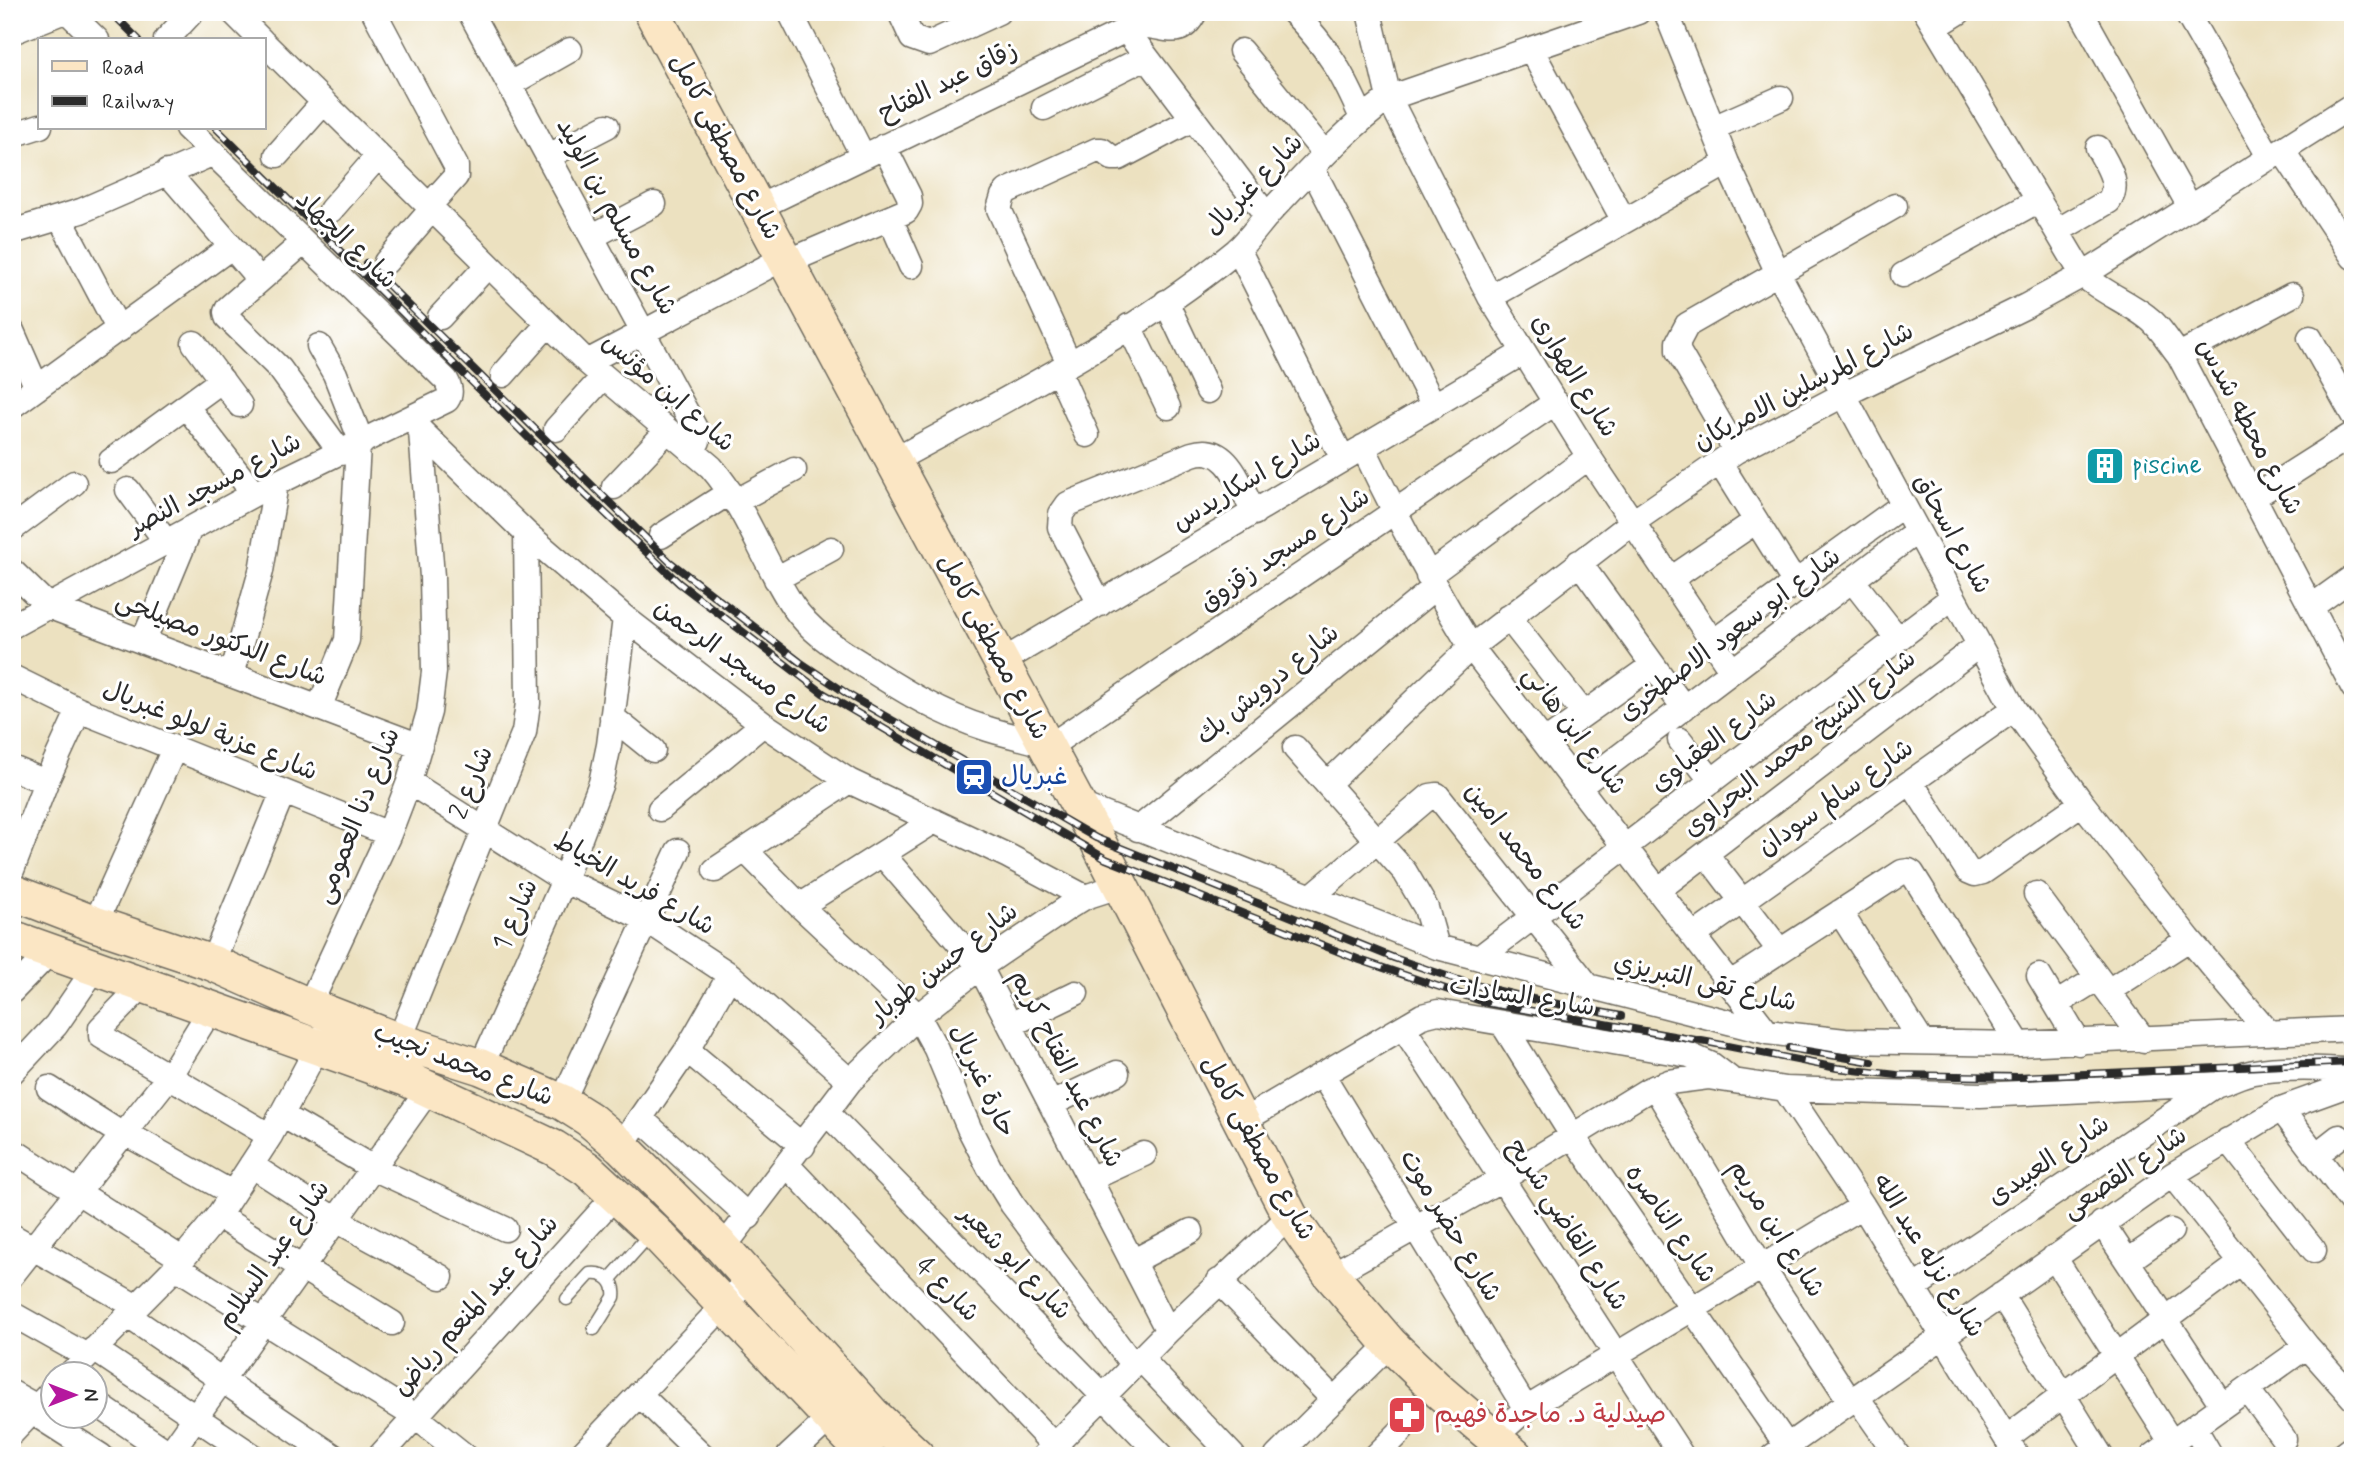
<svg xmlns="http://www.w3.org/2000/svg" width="2365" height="1468" font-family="Mynerve,'Playpen Sans Arabic',sans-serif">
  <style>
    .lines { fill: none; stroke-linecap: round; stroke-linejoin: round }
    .service-casing { stroke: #6f6b5f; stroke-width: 15 }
    .minor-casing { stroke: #6f6b5f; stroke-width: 27 }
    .secondary-casing { stroke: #6f6b5f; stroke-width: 38 }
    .service { stroke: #fff; stroke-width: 12 }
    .minor { stroke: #fff; stroke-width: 24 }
    .secondary { stroke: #fbe6c4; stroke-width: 35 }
    .rail-casing { stroke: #2b2b2b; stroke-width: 8 }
    .rail { stroke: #fff; stroke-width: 5; stroke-dasharray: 16; stroke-linecap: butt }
    .labels { text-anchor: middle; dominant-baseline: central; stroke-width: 6; stroke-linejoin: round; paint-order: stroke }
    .street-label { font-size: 26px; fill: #2b2b2b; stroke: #fff }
    .culture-label { font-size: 26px; fill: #0d838f; stroke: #fff; text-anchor: start }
    .transit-label { font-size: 26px; fill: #164399; stroke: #fff; text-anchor: start }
    .health-label { font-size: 26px; fill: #be3a42; stroke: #fff; text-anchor: start }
  </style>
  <rect width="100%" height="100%" fill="#fff"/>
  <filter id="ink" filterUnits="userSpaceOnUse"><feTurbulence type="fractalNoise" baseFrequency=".0143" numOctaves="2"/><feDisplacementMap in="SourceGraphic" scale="14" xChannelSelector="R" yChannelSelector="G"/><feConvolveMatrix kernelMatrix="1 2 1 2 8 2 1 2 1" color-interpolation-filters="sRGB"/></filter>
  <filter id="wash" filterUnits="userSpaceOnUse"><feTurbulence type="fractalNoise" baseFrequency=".00686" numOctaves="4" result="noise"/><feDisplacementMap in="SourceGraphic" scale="28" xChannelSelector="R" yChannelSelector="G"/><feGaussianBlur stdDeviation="1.57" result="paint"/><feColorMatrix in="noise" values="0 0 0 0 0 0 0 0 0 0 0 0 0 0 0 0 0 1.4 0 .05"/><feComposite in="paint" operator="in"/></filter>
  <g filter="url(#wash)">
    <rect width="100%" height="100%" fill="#ece1c0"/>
  </g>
  <g filter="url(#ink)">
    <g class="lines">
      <g class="service-casing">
        <path id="service" d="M610,1279L651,1233
          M567,1299L590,1274C605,1272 616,1281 614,1297L594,1329"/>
      </g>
      <g class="minor-casing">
        <path id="minor" d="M68,12L97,40
          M233,12L261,40
          M374,12L456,166V176L429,206
          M470,12L697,432L698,441L692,452
          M790,12L863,156
          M900,12L912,38L929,44L998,12
          M1293,12C1328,48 1342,72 1362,118
          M1369,12L1389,98L1490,297L1589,457L1732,671
          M1666,12L1727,163L1778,273L2014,709L2082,803L2189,939L2269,1033
          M1926,12L2083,275C2102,292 2126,301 2147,317C2160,326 2169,343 2179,355L2353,687
          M2081,12L2190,207
          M2186,12L2270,158
          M1935,27L1959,12
          M1126,30L1267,216
          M12,32L62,12
          M166,40L192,12
          M264,43L587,362L711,467C746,507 763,561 792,605C810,631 834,647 860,663C900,689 942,715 988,729C1007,735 1026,739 1045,744
          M1531,49L1624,221
          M1241,51L1325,154
          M510,84L570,50
          M1044,108L1146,57
          M1713,128L1781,98
          M12,135L40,126
          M2282,150L2353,257
          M277,155L324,102
          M549,156L607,126
          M1312,168L1434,406
          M167,172L260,280
          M757,208L1126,30C1133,28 1142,25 1149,26C1172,29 1182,37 1195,12
          M331,210L378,156
          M60,218L119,330
          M890,218L911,266
          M2057,231L2109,201C2121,183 2107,165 2098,148
          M12,232L81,211L214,153
          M593,236L654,204
          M304,242L228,308L226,312L227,317L280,369L341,453
          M1238,249L1343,459
          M386,262L432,209
          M787,262L906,211L910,204L909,196L884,146
          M1903,275L2039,200
          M1490,297L1727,163
          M1166,302L1208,391
          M440,317L488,265
          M1129,326L1168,407
          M12,331L37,388
          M2310,338L2353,415
          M194,343L240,405
          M319,346L335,374L362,443
          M2179,355L2292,295
          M587,362L784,258
          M1069,363L999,209L1003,196L1007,191L1097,150H1102L1112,158H1119L1193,119
          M1058,370L1087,435
          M503,375L548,324
          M12,406L231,247
          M186,406L254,494
          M411,418L421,431L526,533L625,618L763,724L849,781L1008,856L1085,897
          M556,429L603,377
          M1363,447C1396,516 1431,582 1471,647L1767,1032
          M1736,451L1678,351V342L1687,325L1895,206
          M111,461L222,380
          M893,461C1010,397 1132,336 1236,251C1249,240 1259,224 1271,211C1309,171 1345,130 1389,98L1638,12
          M1720,463L1795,583
          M614,487L667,431
          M128,490L167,543
          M2254,497L2353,434
          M735,502L794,470
          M12,529L74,483
          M661,536L730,492
          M1579,562L1684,708
          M12,571L48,606L420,746
          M1428,576L1589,457
          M776,579L831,549
          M1671,579L1756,521
          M1852,580L1898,639
          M1100,604L1060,527L1061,514L1068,504L1192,454C1229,442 1240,487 1254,513
          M2311,607L2353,577
          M1508,617L1584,714
          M12,626L254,494L447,400C452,393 450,387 446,380L187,128
          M143,642L189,531
          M1713,642L1903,505
          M1001,662L1524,352
          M232,675L261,571L276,484
          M12,677L79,710L389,834
          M319,708L347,640L358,445
          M612,717L653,750
          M1680,740L1712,781
          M1545,742L1653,665
          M1047,748L1556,402
          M1295,748L1405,872L1426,908L1437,947
          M12,768L46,782
          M409,782L564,880L645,919L730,975L850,1081
          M1911,782L1968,871L1975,874L1983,872L2082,803
          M1327,784L1471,647L1633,522L1736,451L1843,395L2026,306L2083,275L2353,105
          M1579,787L1917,531
          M1076,803L1437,947L1767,1032L1845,1041L2019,1044L2353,1029
          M660,809L763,724
          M1138,829L1434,588
          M745,850L800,906L918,1016L936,1049L969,1128L989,1167L1012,1204L1133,1365
          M882,854L980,967L1168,1331
          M1706,854L1780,951
          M12,870L46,782L79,710
          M715,870L849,781
          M1658,890L1979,645
          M2036,894L2144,1040
          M1311,897L1430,796L1437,795L1589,987
          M800,906L934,821
          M1840,912L1922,1042
          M95,924L174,749
          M1693,936L2014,709
          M1479,958L1953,597
          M212,963L283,792
          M2039,976L2079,1043
          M1729,984L1902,872L1909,871L1912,873L2019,1044
          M143,985L101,1028V1036L270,1136
          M12,991L50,952
          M2108,991L2189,939
          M2056,1004L2098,978
          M309,1006L389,834L409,782L429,712L434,672L432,577L421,431
          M1502,1023L1572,1135L1794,1456
          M1010,1025L1076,993
          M1403,1027L1682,1456
          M399,1041L524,732L528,703L526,533
          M687,1050L803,1146
          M481,1067L564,880L601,783L609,745L625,618
          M12,1072L56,1025L95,968
          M1322,1074L1526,1409
          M1655,1087L1762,1267L1850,1401
          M49,1088L115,1130L125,1133L232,1193
          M1785,1089L1863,1206L2017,1456
          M562,1102L678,851
          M1051,1104L1117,1073
          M2281,1109L2353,1204
          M826,1112L1162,1456
          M282,1115L373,1168L505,1229
          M640,1118L749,1217
          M1241,1122L1422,1016L1438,1012L1689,1055L1712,1065L1729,1078
          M2228,1140L2314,1250
          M621,1146L687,1050L730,975
          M12,1150L182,1259
          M2316,1155L2339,1137
          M251,1165L336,1220L441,1277
          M788,1166L1064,1456
          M2172,1175L2307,1346L2353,1398
          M1090,1179L1144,1154
          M218,1216L392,1323
          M2102,1223L2223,1406
          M12,1236L135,1306
          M723,1248L850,1081L918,1016L980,967L1067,908L1085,897L1119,886
          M2054,1257L2172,1443
          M2128,1261L2171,1231
          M1132,1262L1191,1231
          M176,1267L416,1417L465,1456
          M12,1275L170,1075L211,1009
          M1331,1275L1502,1179L1648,1090L1669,1082L1708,1077L1785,1089L1980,1095L2218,1084C2230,1081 2241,1074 2254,1072C2281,1067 2326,1068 2353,1071
          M1219,1281L1334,1400
          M1913,1288L2217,1084
          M2001,1295L2101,1456
          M12,1314L87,1356
          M127,1315L333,1456
          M94,1349L253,1456
          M1141,1359L1233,1456
          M70,1374L176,1267L218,1216L270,1136L324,1035
          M2247,1389L2284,1439
          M12,1393L37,1407
          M639,1394L703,1456
          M1856,1396L1898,1456
          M94,1402L173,1456
          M32,1412L101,1456
          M2194,1427L2211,1456
          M12,1433L52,1391
          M2006,1438L2241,1263
          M1492,1451L1493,1438L1526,1409L1863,1206
          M168,1456L429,1089
          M380,1456L616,1195
          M580,1456L751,1277
          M789,1456L831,1417
          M1044,1456L1168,1331L1290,1216
          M1277,1456L1390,1344
          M1376,1456L1400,1432
          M1773,1456L2172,1175L2281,1109L2353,1083
          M2153,1456L2307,1346
          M2341,1456L2353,1447"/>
      </g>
      <g class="secondary-casing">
        <path id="secondary" d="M652,12L1096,838L1290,1216L1331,1275L1390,1344L1440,1392L1515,1456
          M12,892L95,924L212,963L309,1006L399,1041L481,1067L562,1102L589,1119L621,1146L723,1248L872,1414L917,1456
          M12,938L405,1078L554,1148L587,1169L654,1231L867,1456"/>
      </g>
      <use href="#service" class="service"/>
      <use href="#minor" class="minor"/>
      <use href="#secondary" class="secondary"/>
      <g class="rail-casing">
        <path id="rail" d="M111,12L139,40
          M216,128L585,494L679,583L823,693L1106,859L1360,960L1487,1003L1707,1042L1837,1068L1897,1075L2017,1077L2353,1062
          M366,263L670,562L800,662L852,697L1096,838L1394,958L1467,983L1537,1000L1621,1016
          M1789,1048L1872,1062"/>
      </g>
      <use href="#rail" class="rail"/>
    </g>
  </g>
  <defs>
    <g id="building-square" transform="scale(2.0125)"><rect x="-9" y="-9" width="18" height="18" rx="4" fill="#0f9aa8" stroke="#fff"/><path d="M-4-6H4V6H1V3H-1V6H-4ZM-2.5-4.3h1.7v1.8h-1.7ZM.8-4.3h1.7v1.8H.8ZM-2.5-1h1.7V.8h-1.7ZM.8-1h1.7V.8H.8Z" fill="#fff"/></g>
    <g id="station-square" transform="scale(2.0125)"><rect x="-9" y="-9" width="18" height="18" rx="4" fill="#1a4fb4" stroke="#fff"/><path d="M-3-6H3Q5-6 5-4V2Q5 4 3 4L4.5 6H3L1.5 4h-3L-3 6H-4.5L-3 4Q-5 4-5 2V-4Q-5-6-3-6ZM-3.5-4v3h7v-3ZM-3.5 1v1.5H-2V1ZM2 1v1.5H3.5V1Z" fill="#fff"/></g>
    <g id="pharmacy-square" transform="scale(2.0125)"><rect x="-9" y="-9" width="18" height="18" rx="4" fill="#e0444e" stroke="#fff"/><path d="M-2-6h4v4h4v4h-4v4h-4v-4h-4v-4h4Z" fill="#fff"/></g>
  </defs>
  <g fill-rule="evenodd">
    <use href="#building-square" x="2105" y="466"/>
    <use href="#station-square" x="974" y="777"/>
    <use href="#pharmacy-square" x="1407" y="1415"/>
  </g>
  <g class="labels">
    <g class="street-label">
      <text transform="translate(948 82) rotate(-26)">زقاق عبد الفتاح</text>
      <text transform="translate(725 147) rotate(62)">شارع مصطفى كامل</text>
      <text transform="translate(1254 185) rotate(-46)">شارع غبريال</text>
      <text transform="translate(616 217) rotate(61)">شارع مسلم بن الوليد</text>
      <text transform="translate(346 240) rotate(44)">شارع الجهاد</text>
      <text transform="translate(1574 376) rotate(58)">شارع الهوارى</text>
      <text transform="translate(1804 387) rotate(-28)">شارع المرسلين الامريكان</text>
      <text transform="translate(668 393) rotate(41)">شارع ابن مؤنس</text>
      <text transform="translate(2249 427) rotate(62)">شارع محطه شدس</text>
      <text transform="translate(1247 482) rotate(-31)">شارع اسكاريدس</text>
      <text transform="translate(215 485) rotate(-28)">شارع مسجد النصر</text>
      <text transform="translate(1952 534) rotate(61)">شارع اسحاق</text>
      <text transform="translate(1285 550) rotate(-34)">شارع مسجد زقزوق</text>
      <text transform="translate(1730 635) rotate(-37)">شارع ابو سعود الاصطخرى</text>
      <text transform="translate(221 639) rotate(21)">شارع الدكتور مصيلحى</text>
      <text transform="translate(993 647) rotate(62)">شارع مصطفى كامل</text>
      <text transform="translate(742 667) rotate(36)">شارع مسجد الرحمن</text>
      <text transform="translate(1268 685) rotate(-39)">شارع درويش بك</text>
      <text transform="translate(210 731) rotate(22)">شارع عزبة لولو غبريال</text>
      <text transform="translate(1574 731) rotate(53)">شارع ابن هاني</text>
      <text transform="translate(1714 742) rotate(-37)">شارع العقباوى</text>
      <text transform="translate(1800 744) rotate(-38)">شارع الشيخ محمد البحراوى</text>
      <text transform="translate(472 783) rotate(-68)">شارع 2</text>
      <text transform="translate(1836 798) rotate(-35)">شارع سالم سودان</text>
      <text transform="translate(358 816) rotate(-68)">شارع دنا العمومى</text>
      <text transform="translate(1525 857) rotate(52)">شارع محمد امين</text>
      <text transform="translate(634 884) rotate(30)">شارع فريد الخياط</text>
      <text transform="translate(516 915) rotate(-66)">شارع 1</text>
      <text transform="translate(944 964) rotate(-38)">شارع حسن طوبار</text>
      <text transform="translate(1705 983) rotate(13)">شارع تقى التبريزي</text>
      <text transform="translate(1522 997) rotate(9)">شارع السادات</text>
      <text transform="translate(463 1065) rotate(21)">شارع محمد نجيب</text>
      <text transform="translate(1066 1069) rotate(63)">شارع عبد الفتاح كريم</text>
      <text transform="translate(982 1081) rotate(65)">حارة غبريال</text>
      <text transform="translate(1258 1148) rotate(61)">شارع مصطفى كامل</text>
      <text transform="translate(2049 1161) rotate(-34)">شارع العبيدى</text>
      <text transform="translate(2125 1173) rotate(-34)">شارع القصعى</text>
      <text transform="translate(1670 1224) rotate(55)">شارع الناصره</text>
      <text transform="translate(1567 1225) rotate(57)">شارع القاضي شريح</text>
      <text transform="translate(1450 1226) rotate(59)">شارع حضر موت</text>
      <text transform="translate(1776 1229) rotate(58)">شارع ابن مريم</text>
      <text transform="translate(274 1255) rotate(-55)">شارع عبد السلام</text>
      <text transform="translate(1928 1256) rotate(58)">شارع نزله عبد الله</text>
      <text transform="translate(1015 1263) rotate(46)">شارع ابو شعير</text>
      <text transform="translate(947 1290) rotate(46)">شارع 4</text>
      <text transform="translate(476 1306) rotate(-48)">شارع عبد المنعم رياض</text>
    </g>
    <g class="culture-label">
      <text x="2132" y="466">piscine</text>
    </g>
    <g class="transit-label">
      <text x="1001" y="777">غبريال</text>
    </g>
    <g class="health-label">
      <text x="1434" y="1415">صيدلية د. ماجدة فهيم</text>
    </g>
  </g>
  <rect width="2365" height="1468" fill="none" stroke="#fff" stroke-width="42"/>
  <rect x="38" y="38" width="228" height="91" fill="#ffffff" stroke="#aaaaaa" stroke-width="2"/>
  <rect x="52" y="61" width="35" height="10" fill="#fbe6c4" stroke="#aaaaaa" stroke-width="2"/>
  <text x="102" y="74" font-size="21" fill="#2b2b2b">Road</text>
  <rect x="52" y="96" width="35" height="10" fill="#2b2b2b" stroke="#aaaaaa" stroke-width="2"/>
  <text x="102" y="108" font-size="21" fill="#2b2b2b">Railway</text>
  <g transform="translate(74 1395) rotate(90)"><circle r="33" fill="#ffffff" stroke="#aaaaaa" stroke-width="2"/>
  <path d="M0-5L12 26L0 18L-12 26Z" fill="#b5179e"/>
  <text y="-10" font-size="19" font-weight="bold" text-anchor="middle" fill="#2b2b2b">N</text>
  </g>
</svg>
